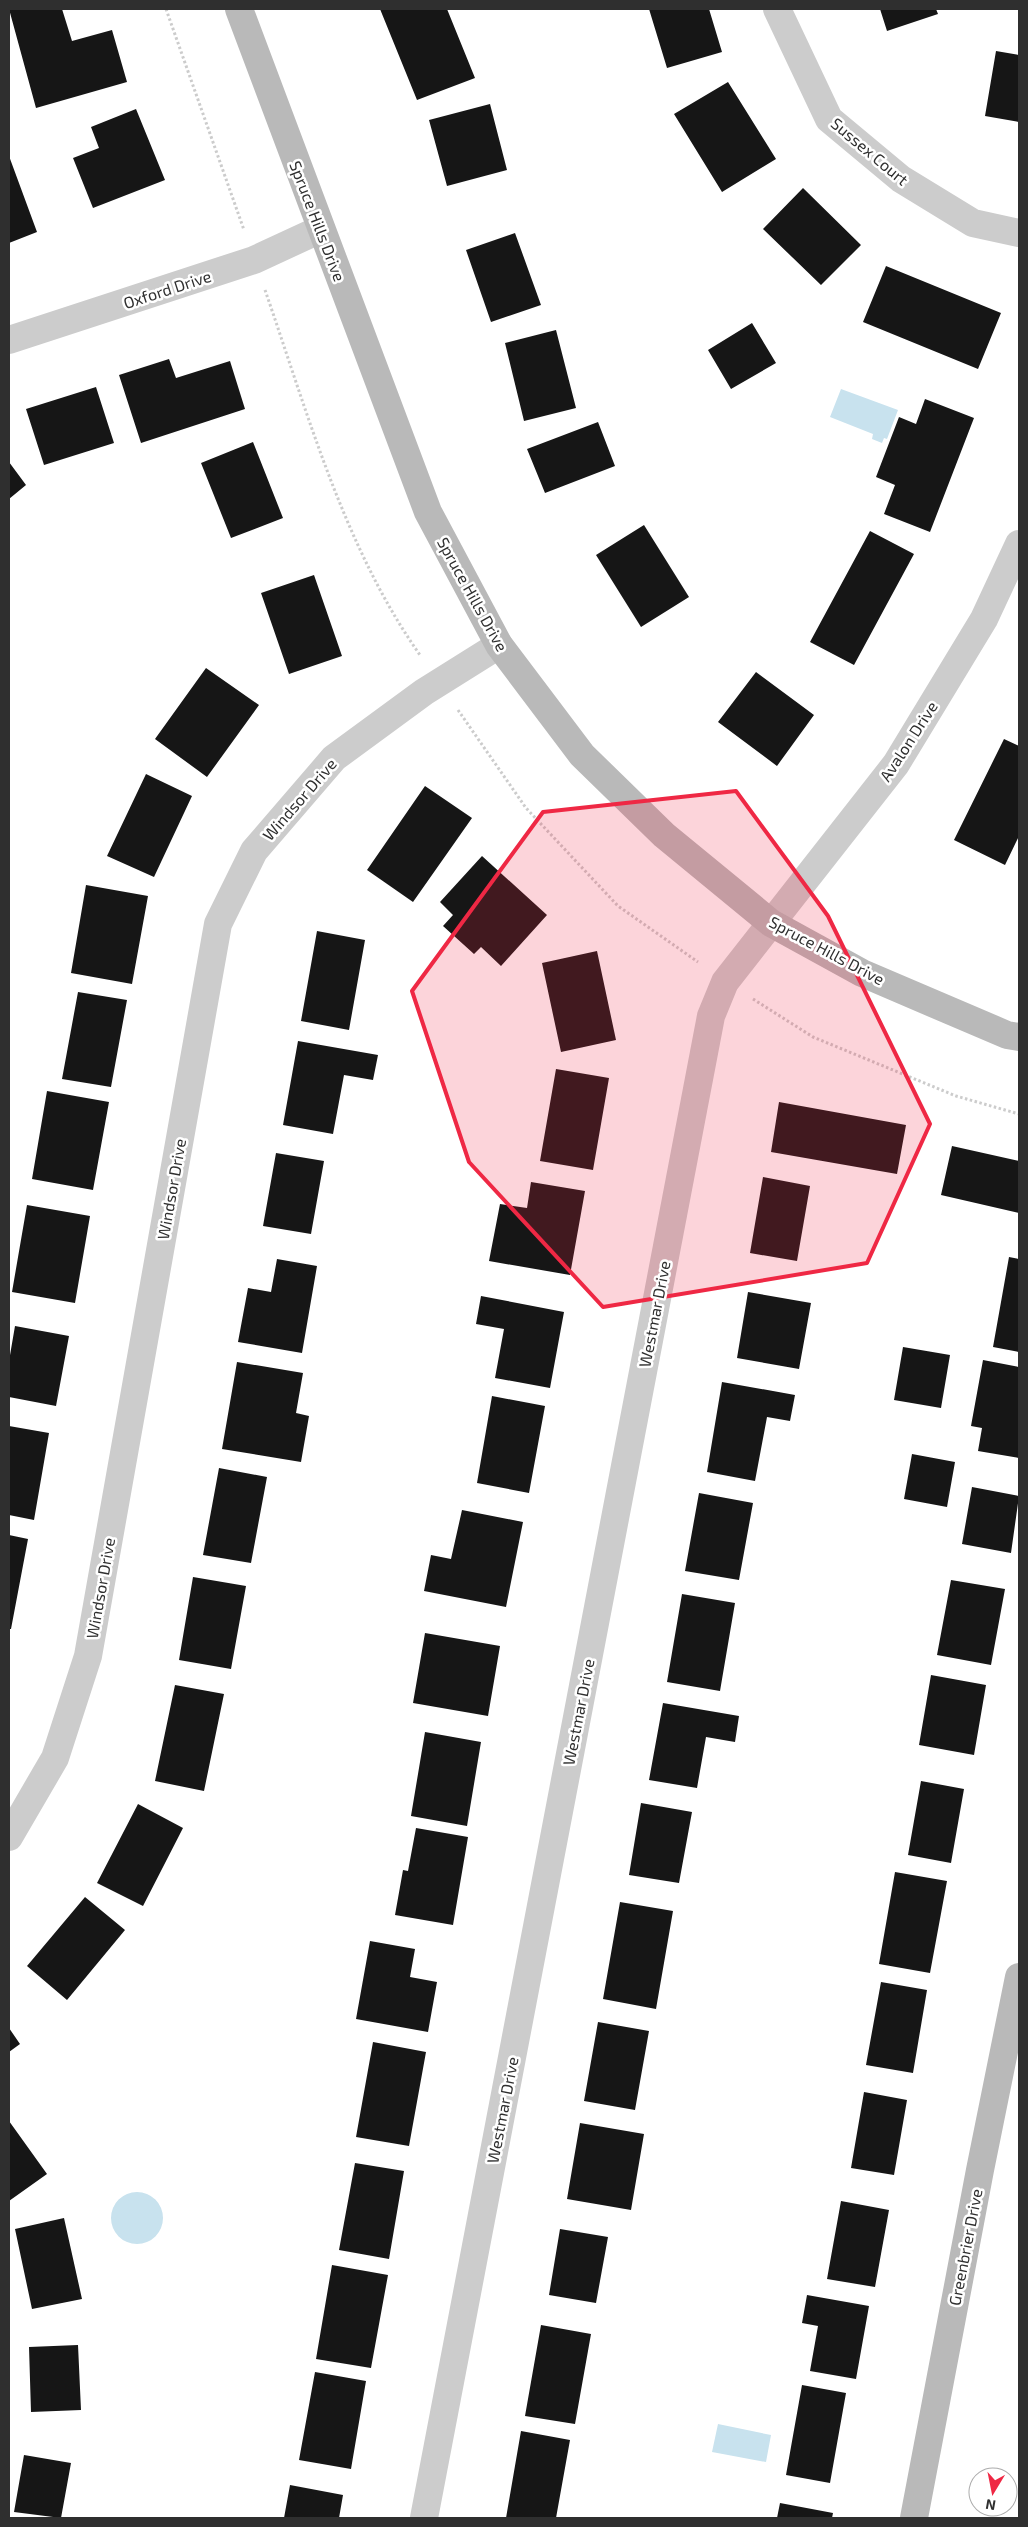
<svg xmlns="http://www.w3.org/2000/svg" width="1028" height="2527" font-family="'Exo 2',sans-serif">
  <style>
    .water { fill: #c8e2ee }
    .building { fill: #161616 }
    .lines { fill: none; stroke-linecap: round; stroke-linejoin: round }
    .path { stroke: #ccc; stroke-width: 3; stroke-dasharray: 2.5 2.5; stroke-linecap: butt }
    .street { stroke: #ccc; stroke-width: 28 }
    .secondary { stroke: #b9b9b9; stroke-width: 28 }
    .marked { fill: #ef2844; fill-opacity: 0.2; stroke: #ef2844; stroke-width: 4; stroke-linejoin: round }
    .labels { text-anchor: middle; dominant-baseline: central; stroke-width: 5; stroke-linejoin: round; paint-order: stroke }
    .street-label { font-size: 16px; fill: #2f2f2f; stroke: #fff }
  </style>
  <rect width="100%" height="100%" fill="#fff"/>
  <path class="water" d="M841,389L898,410L887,439L884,438L882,443L872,439L873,434L830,417Z
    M111 2218a26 26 0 1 1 52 0a26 26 0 1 1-52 0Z
    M718,2424L771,2435L766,2462L712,2452Z"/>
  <path class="building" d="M9,9H62L72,41L112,30L127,82L36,108Z
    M380,9H447L475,78L417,100Z
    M649,9H709L722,52L667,68Z
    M880,9H936L938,14L887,31Z
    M996,51L1019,55V122L985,116Z
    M728,82L776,159L722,192L674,114Z
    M490,104L507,170L447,186L429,120Z
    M136,109L165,180L93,208L73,158L99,148L91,127Z
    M9,156L37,232L9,243Z
    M803,188L861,245L821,285L763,229Z
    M515,233L541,305L491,322L466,250Z
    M886,266L1001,313L978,369L863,322Z
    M752,323L776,363L731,389L708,350Z
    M556,330L576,408L524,421L505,343Z
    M169,359L176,378L230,361L245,409L141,443L119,375Z
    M96,387L114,443L44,465L26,409Z
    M925,399L974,418L930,532L884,514L895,485L876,477L899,417L916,424Z
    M598,422L615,466L545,493L527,449Z
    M253,442L283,518L231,538L201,463Z
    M9,462L26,485L9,499Z
    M644,525L689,597L641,627L596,555Z
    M870,531L914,554L854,665L810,642Z
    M314,575L342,656L289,674L261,593Z
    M206,668L259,705L207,777L155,739Z
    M756,672L814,715L777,766L718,722Z
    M1004,739L1019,746V836L1005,865L954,840Z
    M146,774L192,796L154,877L107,856Z
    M425,786L472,818L413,902L367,870Z
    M482,856L547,915L501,966L481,947L474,954L443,926L453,915L440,902Z
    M86,885L148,896L132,984L71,973Z
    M317,931L365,940L349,1030L301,1021Z
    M597,951L616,1040L561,1052L542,963Z
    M78,992L127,1000L111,1087L62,1079Z
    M298,1041L378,1055L373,1080L344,1075L333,1134L283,1125Z
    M556,1069L609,1078L593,1170L540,1161Z
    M47,1091L109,1102L93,1190L32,1179Z
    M779,1102L906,1125L897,1174L771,1152Z
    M952,1146L1019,1161V1213L941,1195Z
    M276,1153L324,1161L311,1234L263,1226Z
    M763,1177L810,1186L797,1261L750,1253Z
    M531,1182L585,1191L570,1275L489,1261L500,1204L527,1208Z
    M27,1205L90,1216L75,1303L12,1292Z
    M1009,1257L1019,1259V1352L993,1347Z
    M277,1259L317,1266L302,1353L238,1342L248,1288L271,1292Z
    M748,1292L811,1303L799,1369L737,1358Z
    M481,1296L564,1312L550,1388L495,1378L504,1329L476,1324Z
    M15,1326L69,1336L56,1406L9,1397V1361Z
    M903,1347L950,1355L941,1408L894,1400Z
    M983,1360L1019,1367V1458L978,1451L982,1428L971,1426Z
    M237,1362L303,1373L296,1413L309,1416L301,1462L222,1449Z
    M722,1382L795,1395L790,1421L767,1417L755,1481L707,1472Z
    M492,1396L545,1406L529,1493L477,1483Z
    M9,1426L49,1433L34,1520L9,1515Z
    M912,1454L955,1462L947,1507L904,1499Z
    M219,1468L267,1477L251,1563L203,1555Z
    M972,1487L1019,1496L1011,1553L962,1544Z
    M699,1493L753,1503L739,1580L685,1571Z
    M462,1510L523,1522L506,1607L424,1591L431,1555L451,1559Z
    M9,1535L28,1539L11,1629H9Z
    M193,1577L246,1586L231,1669L179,1660Z
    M951,1580L1005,1589L991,1665L937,1655Z
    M682,1594L735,1603L720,1691L667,1682Z
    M425,1633L500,1646L488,1716L413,1703Z
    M931,1675L986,1685L974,1755L919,1745Z
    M175,1685L224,1694L204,1791L155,1781Z
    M663,1703L739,1716L735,1742L706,1737L697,1788L649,1780Z
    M425,1732L481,1742L467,1826L411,1816Z
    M921,1781L964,1789L951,1863L908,1855Z
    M641,1803L692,1812L679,1883L629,1875Z
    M138,1804L183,1828L143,1906L97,1883Z
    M416,1828L468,1837L453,1925L395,1915L403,1870L408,1871Z
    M895,1872L947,1881L930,1973L879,1964Z
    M85,1897L125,1930L67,2000L27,1966Z
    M620,1902L673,1911L656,2009L603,1999Z
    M370,1941L415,1949L410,1977L437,1982L428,2032L356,2019Z
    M881,1982L927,1990L913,2073L866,2065Z
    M598,2022L649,2031L635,2110L584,2101Z
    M9,2028L20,2044L9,2052Z
    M373,2042L426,2052L409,2146L356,2137Z
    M864,2092L907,2100L894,2175L851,2168Z
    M9,2121L47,2174L9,2201Z
    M580,2123L644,2134L631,2210L567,2199Z
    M355,2163L404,2171L389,2259L339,2250Z
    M841,2201L889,2210L875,2287L827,2279Z
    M64,2218L82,2299L32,2309L15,2229Z
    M560,2229L608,2237L596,2303L549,2295Z
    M332,2265L388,2275L371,2368L316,2359Z
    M807,2295L869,2306L856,2379L810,2371L818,2326L802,2323Z
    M541,2325L591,2334L575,2424L525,2416Z
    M78,2345L81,2410L31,2412L29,2347Z
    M315,2372L366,2381L351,2469L299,2460Z
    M802,2385L846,2393L830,2483L786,2475Z
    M521,2431L570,2440L556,2518H506Z
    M24,2455L71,2463L61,2518L14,2512Z
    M290,2485L343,2495L339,2518H284Z
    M780,2503L833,2513L832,2518H777Z"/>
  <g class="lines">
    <path class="path" d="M166,9L244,230
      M265,290C308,414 344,547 420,655
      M458,710L526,808L618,906L698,962
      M753,999L813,1037L956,1096L1019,1114"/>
    <path class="street" d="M777,9L829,119L901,179L973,223L1019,233
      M9,340L254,260L321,229
      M9,1837L55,1758L88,1656L218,924L254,851L334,758L424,692L499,645
      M424,2518L711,1016L725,982L896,764L984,619L1019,544"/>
    <path class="secondary" d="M239,9L428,512L499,645L582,755L664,835L771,923L862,973L1007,1035L1019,1037
      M914,2518L980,2170L1019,1977"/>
  </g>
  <path class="marked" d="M736,791L828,916L930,1124L867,1263L603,1307L469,1162L412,991L543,812Z"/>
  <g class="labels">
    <g class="street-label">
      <text transform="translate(870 151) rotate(40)">Sussex Court</text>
      <text transform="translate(318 221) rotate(69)">Spruce Hills Drive</text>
      <text transform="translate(167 289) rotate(-18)">Oxford Drive</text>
      <text transform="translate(473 594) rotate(61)">Spruce Hills Drive</text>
      <text transform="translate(908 741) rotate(-57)">Avalon Drive</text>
      <text transform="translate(299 799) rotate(-49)">Windsor Drive</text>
      <text transform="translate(827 950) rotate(28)">Spruce Hills Drive</text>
      <text transform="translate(171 1189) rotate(-80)">Windsor Drive</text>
      <text transform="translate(654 1314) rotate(-79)">Westmar Drive</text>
      <text transform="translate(100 1588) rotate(-80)">Windsor Drive</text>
      <text transform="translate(578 1712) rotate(-79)">Westmar Drive</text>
      <text transform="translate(502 2110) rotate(-79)">Westmar Drive</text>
      <text transform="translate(965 2247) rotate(-79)">Greenbrier Drive</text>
    </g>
  </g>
  <rect width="1028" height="2527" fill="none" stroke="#2f2f2f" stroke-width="20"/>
  <g transform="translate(993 2492) rotate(190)"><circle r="24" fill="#ffffff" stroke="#acacac"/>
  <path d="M0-4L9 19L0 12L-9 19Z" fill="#ef2844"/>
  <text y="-8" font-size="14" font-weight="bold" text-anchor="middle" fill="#2f2f2f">N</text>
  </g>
</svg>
